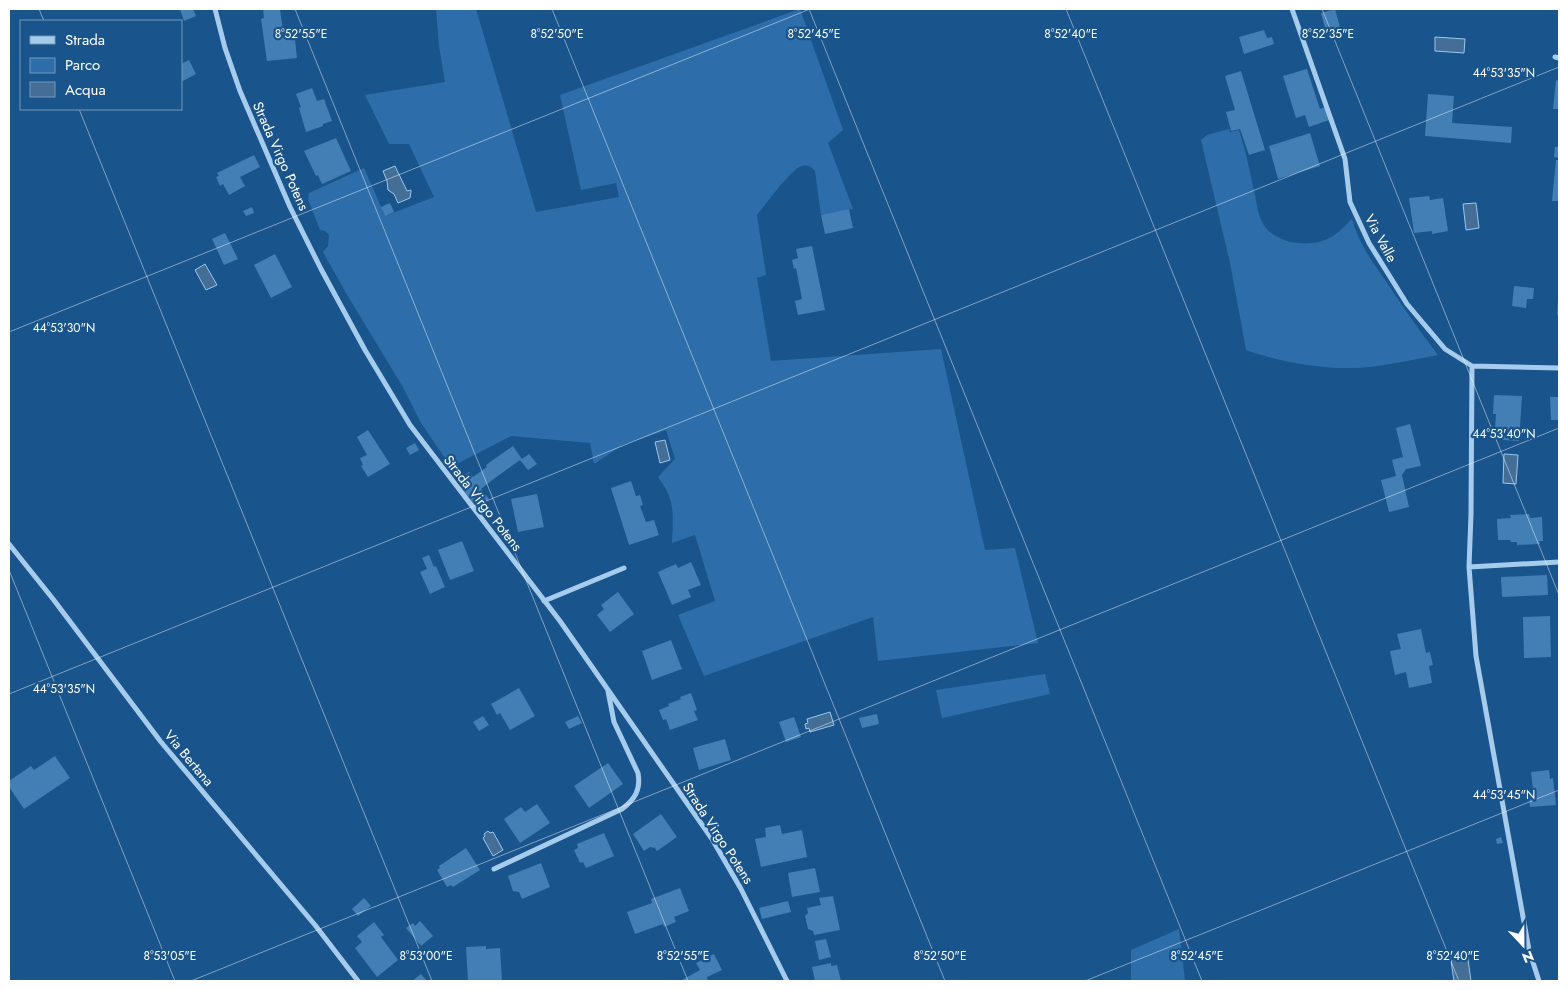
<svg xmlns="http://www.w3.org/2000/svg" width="1568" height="990" font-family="Jost,sans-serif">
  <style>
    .green { fill: #2d6eaa }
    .water { fill: #446e96; stroke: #98c8f0 }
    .building { fill: #437eb4 }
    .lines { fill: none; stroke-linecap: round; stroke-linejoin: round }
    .street { stroke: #a6cced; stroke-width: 5 }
    .ticks { fill: none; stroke: #fff; stroke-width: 1; stroke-opacity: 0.45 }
    .labels { text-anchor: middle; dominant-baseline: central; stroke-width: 4.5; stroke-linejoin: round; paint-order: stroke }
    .street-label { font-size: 14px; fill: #fff; stroke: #1a548c }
    .ticks-label { font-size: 12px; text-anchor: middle; fill: #fff; stroke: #1a548c; stroke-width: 4.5; stroke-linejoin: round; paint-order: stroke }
  </style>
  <rect width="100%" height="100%" fill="#1a548c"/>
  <path class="green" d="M436,9H476L536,212L619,197L616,183L581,190L560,95L800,9L843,130L828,143L853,209L821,215L815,171C811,166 807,164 801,166C791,170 765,205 757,215L766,275L757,278L771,361L941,349L985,550L1015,548L1038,643L878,661L873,617L704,676L678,615L715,601L695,535L672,543C673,514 676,501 658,477L675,459L666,430L623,445L594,464L590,443L511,436L451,467L421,423L404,389L346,293L323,252L328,246L329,235L325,231L320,230L308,199L309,193L364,168L385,216L434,197L409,144H389L365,95L445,82L439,46Z
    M1229,129L1230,132L1239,130C1245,149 1249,167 1253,186C1256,197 1257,210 1261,220C1271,243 1305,248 1325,240C1336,236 1344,227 1352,219C1359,245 1374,264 1389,286C1405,310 1421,333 1438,355C1416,359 1393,364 1370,367C1332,371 1282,363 1246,350L1230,263L1201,140L1207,135Z
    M1045,674L1050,694L942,718L936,690Z
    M1179,929L1185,981H1131V950Z"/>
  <path class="water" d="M1435,37L1465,39L1464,53L1435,51Z
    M395,166L407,191L411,190V191L410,198L398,203L394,194L388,190L387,181L383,171Z
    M1476,203L1479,228L1466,230L1463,204Z
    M205,264L217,285L206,290L195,270Z
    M665,440L670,460L660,463L655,442Z
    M1504,454L1518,455L1516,484L1503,483Z
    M830,712L834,725L810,732L809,728L806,729L805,724L808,723L807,719Z
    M488,831L490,833L493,832L503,850L493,856L483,838L485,836L484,834Z
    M1467,952L1471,981H1454L1450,954Z"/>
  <path class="building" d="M180,9H193L196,16L184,21Z
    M263,9H280L283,31L294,30L297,58L267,61L261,19L264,18Z
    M1335,9L1341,31L1327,35L1321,13Z
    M1264,30L1267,38L1272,37L1274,44L1244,54L1239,37Z
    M189,60L196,74L181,82V64Z
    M1307,69L1320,109L1325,107L1329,120L1309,127L1305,115L1296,118L1283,76Z
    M1241,71L1265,150L1249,155L1240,129L1231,131L1226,112L1235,110L1225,76Z
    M1556,80L1559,81V109H1553Z
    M312,88L317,101L324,99L332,121L323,124V126L306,132L299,108L301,107L296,94Z
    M1428,94L1454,96L1452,123L1512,127L1511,143L1425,136Z
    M1310,133L1320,166L1278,179L1269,146Z
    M336,138L351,171L322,184L318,175L316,176L304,151Z
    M1555,147H1559V158L1554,157Z
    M254,155L260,167L240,177L245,186L229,195L223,184L220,186L216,177L219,176L217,173Z
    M1556,160H1559V201H1552Z
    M1429,196L1430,200L1443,198L1448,231L1432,234V231L1414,233L1409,198Z
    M390,203L394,212L385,216L381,207Z
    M252,207L254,213L246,216L243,211Z
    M849,209L853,228L825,234L821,215Z
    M225,233L238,259L224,265L212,239Z
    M812,246L825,310L798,315L795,301L802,299L796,268L794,269L792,260L798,258L796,249Z
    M275,254L292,287L271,298L254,265Z
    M1514,286L1534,288L1533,299H1527L1526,308L1512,306Z
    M1558,300H1559V315H1557Z
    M1494,395L1522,396L1519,441L1503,440L1504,430L1495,428L1496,414H1493Z
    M1550,397H1559V420H1551Z
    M1410,424L1421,466L1406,469L1402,475L1409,507L1389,512L1381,480L1396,476L1392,460L1403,457L1396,428Z
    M368,430L390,464L368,477L361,466L363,465L360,458L367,455L357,437Z
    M415,443L419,450L410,455L406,448Z
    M513,446L522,459L529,454L537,464L528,470L520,460L495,478L481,489L489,499L477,509L460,486L463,484L459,479L469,472L473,477L487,467L486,465Z
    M631,481L636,496L640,495L643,505L640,506L646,522L654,520L659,535L629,545L611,488Z
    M537,494L544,527L518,532L511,499Z
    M1529,514L1530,518L1542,517L1543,541H1539L1540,544L1517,545V542H1511L1510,540H1498L1497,519L1511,518L1510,515Z
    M462,541L474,571L450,580L438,550Z
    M429,555L434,567L436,566L445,587L430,594L420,572L427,569L422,558Z
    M691,562L701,585L688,590L691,597L672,605L658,572L676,564L678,568Z
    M1547,575L1548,595L1502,597L1501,577Z
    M618,592L634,614L610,632L597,615L604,609L601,605Z
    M1550,616L1551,657L1524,658L1523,617Z
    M1421,629L1426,653L1430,652L1433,665L1429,666L1432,683L1409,688L1406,672L1395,675L1390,651L1401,649L1397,634Z
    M671,640L682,669L652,680L642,651Z
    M519,688L535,716L510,730L500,713L497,715L491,704Z
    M691,693L697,710L694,711L698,720L670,730L666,719L663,720L659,710L669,706L668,704L681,699L680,697Z
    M877,714L879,724L862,728L859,718Z
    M483,716L489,725L479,731L473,722Z
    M578,716L582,723L569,729L565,722Z
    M794,717L801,737L786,742L779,722Z
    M725,739L731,760L699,770L693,748Z
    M55,756L70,778L24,809L9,787V781L31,766L34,770Z
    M608,763L623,784L589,808L574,786Z
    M1549,770L1550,779L1553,778L1556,805L1530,807L1528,790H1533L1531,772Z
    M537,804L550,823L520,843L504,819L521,807L525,812Z
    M661,814L677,837L657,851L655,848L650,847L644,851L633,834Z
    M780,825L782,834L802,830L807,857L761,867L755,839L766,837L765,828Z
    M604,833L614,856L586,868L583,862L580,863L574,850L578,848L577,844Z
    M1501,837L1503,843L1497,844L1496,839Z
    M466,848L480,870L453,887L451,885L447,887L437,870L440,868L439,866Z
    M541,863L550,887L522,899L519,892L513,891L508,876Z
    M815,868L820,892L792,897L788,873Z
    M680,888L689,911L674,917L676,922L664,927L663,924L635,934L627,912L652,903L651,899Z
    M833,896L840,930L814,935L813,931L808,929L805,916L808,913L807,908L821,905L819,898Z
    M364,898L371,906L358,916L352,909Z
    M788,901L791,912L762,919L759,908Z
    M420,921L433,936L421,946L406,928L413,923L415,926Z
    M374,922L384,935L381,937L398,960L377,977L355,948L362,942L357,936Z
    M826,939L831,957L819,960L815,941Z
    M486,946V949L500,948L502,981H468L466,947Z
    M714,954L722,970L707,977L708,981H680L700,970L696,963Z
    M831,963V966L837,965L841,981H815L812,967Z
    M421,974L427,981H412Z"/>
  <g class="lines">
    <path class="street" d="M215,9L225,48L240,91L290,207L321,269L365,350L410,425L560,621L712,839L741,889L787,981
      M1292,9L1345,159L1350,202L1369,243L1407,304L1445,349L1472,366L1559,368
      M1555,57L1559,58
      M1472,366L1471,514L1469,567L1476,656L1529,950L1539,981
      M9,544L53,599L161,742L315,925L358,981
      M1469,567L1559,562
      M544,601L624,568
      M494,869L622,809C635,799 641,790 638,773L614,722L608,691"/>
  </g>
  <path class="ticks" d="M39,9L44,21M295,9L688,981M552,9L945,981M809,9L1202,981M1066,9L1459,981M1322,9L1559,595M79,109L432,981M9,332L810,9M9,570L175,981M9,694L1559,67M191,981L1559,428M1085,981L1559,790"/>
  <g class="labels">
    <g class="street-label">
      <text transform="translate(281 156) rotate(66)">Strada Virgo Potens</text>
      <text transform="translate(1381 238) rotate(62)">Via Valle</text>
      <text transform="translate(483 503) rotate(52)">Strada Virgo Potens</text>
      <text transform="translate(189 758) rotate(50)">Via Bertana</text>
      <text transform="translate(718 833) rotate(57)">Strada Virgo Potens</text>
    </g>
  </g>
  <g class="ticks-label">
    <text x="301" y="38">8°52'55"E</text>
    <text x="557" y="38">8°52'50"E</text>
    <text x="814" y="38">8°52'45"E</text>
    <text x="1071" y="38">8°52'40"E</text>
    <text x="1328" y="38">8°52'35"E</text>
    <text x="1504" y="77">44°53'35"N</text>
    <text x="64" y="332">44°53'30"N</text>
    <text x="1504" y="438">44°53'40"N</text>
    <text x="64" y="693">44°53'35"N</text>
    <text x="1504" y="799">44°53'45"N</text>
    <text x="170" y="960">8°53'05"E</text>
    <text x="426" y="960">8°53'00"E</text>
    <text x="683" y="960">8°52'55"E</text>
    <text x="940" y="960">8°52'50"E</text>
    <text x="1197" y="960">8°52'45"E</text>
    <text x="1453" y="960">8°52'40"E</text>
  </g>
  <rect width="1568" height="990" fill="none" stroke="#ffffff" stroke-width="20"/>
  <rect x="20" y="20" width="162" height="90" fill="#1a548c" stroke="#7698ba"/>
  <rect x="30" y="36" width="25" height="8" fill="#a6cced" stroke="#7698ba"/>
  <text x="65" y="45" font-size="15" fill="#ffffff">Strada</text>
  <rect x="30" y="58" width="25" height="15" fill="#2d6eaa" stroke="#7698ba"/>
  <text x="65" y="70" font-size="15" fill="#ffffff">Parco</text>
  <rect x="30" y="82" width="25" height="15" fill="#446e96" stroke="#7698ba"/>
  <text x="65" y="95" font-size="15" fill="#ffffff">Acqua</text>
  <g transform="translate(1523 945) rotate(158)" stroke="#1a548c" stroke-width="4" paint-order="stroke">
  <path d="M0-4L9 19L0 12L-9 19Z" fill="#ffffff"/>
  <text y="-8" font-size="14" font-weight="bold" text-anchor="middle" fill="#ffffff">N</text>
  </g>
</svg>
